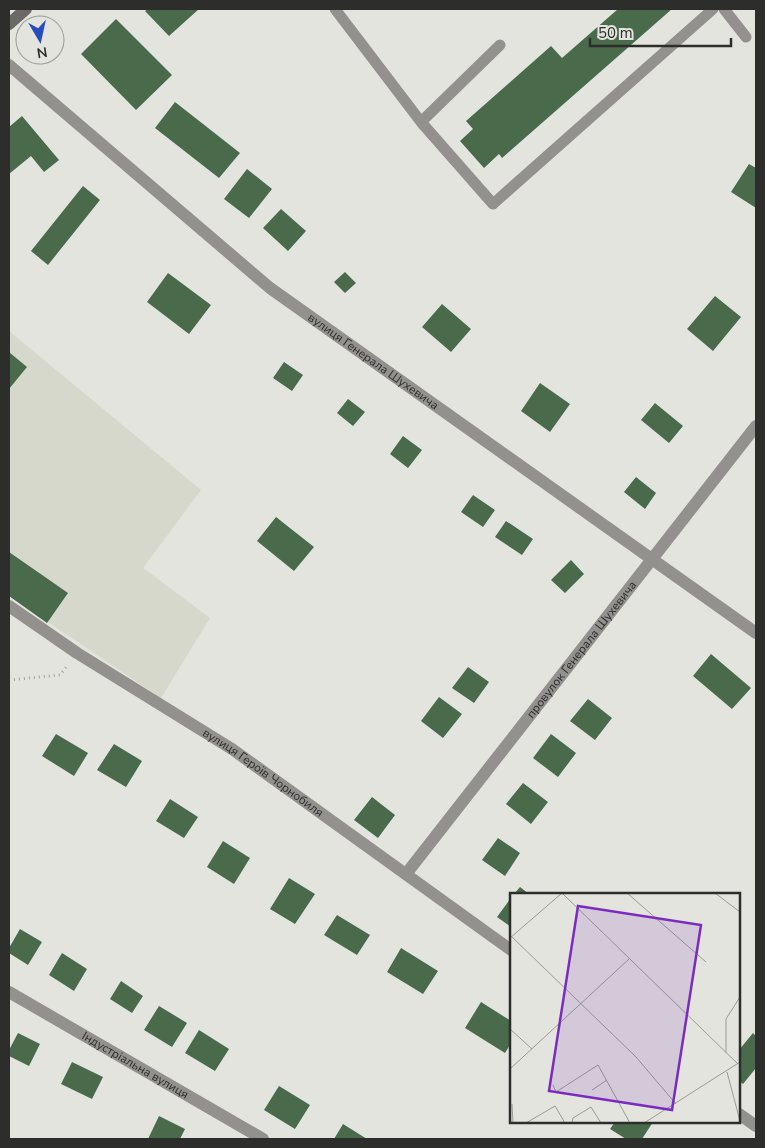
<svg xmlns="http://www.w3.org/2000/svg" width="765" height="1148" font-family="'Nunito Sans',sans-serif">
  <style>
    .built { fill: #d6d8cb }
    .building { fill: #496b4c }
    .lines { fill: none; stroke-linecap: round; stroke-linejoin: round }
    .path { stroke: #a4a5a0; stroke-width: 3; stroke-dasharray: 1 4; stroke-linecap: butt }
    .service { stroke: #92918e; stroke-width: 11 }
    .minor { stroke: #92918e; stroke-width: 12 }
    .secondary { stroke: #6b6966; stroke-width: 12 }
    .labels { text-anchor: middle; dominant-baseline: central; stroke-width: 5; stroke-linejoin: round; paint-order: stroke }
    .street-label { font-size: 12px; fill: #2d2d2b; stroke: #e3e4de }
    .inset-road { fill: none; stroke: #9a9b96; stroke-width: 1 }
    .view { fill: #7b2cbf; fill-opacity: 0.15; stroke: #7b2cbf; stroke-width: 2.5 }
    .inset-edge { fill: none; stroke: #2d2d2b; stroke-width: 2.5 }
  </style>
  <rect width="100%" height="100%" fill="#e3e4de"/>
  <path class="built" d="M9,331L201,490L143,568L210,618L161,698L9,596Z"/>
  <path class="building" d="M148,9H199L169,36L145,11Z
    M618,9H672L502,158L499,154L484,168L460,141L473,129L466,121L551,46L562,58Z
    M116,19L172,75L136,110L81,54Z
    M175,102L240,153L219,178L155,128Z
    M22,116L59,160L44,172L31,156L9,174V127Z
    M749,164L756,168V208L731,192Z
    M247,169L272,189L249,218L224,199Z
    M83,186L100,200L48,265L31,251Z
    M281,209L306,231L288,251L263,228Z
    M345,272L356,283L345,293L334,282Z
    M168,273L211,305L189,334L147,302Z
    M715,296L741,317L713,351L687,329Z
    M442,304L471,329L451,352L422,327Z
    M9,352L27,367L9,389Z
    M284,362L303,375L292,391L273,378Z
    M540,383L570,404L550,432L521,411Z
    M348,399L365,412L353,426L337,413Z
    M655,403L683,426L669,443L641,420Z
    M403,436L422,450L408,468L390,454Z
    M636,477L656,493L645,509L624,492Z
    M473,495L495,510L483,527L461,512Z
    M276,517L314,547L294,571L257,541Z
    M506,521L533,539L522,555L495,537Z
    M9,552L68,593L47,623L9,596Z
    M571,560L584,574L565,593L551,580Z
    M711,654L751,688L732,709L693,676Z
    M468,667L489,682L474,703L452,688Z
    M439,697L462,714L443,738L421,721Z
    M588,699L612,718L595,740L570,721Z
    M56,734L88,753L74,776L42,756Z
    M551,734L576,753L558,777L533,758Z
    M114,744L142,761L126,787L97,770Z
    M523,783L548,802L531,824L506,804Z
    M372,797L395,815L378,838L354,820Z
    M170,799L198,817L184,838L156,821Z
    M498,838L520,853L505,876L482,860Z
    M223,841L250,858L234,884L207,867Z
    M289,878L315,894L295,924L270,909Z
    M520,887L529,894H514Z
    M511,898V927L497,917Z
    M337,915L370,935L357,955L324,935Z
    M20,929L42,942L28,965L9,953V948Z
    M401,948L438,971L423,994L387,972Z
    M62,953L87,969L74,991L49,975Z
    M121,981L143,996L132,1013L110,999Z
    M481,1002L511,1021V1043L505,1053L465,1028Z
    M159,1006L187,1023L172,1047L144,1030Z
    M199,1030L229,1049L215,1071L185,1053Z
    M18,1033L40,1044L29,1066L9,1056V1050Z
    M753,1033L756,1036V1068L743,1084L739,1081V1050Z
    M72,1062L103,1077L92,1099L61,1084Z
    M279,1086L310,1105L295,1129L264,1110Z
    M159,1116L185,1129L180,1139H148Z
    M615,1122H653L642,1139H626L610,1129Z
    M343,1124L367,1139H334Z"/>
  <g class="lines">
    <path class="path" d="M9,680L60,675L68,665"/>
    <path class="service" d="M335,9L421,122L493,204L713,9
      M724,9L746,37
      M421,122L500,45"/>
    <g class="minor">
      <path id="s1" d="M9,65L270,288L756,633"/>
      <path id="s2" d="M9,606L77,653L232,749L511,950"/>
      <path id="s3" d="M406,874L756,426"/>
      <path id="s4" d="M9,992L263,1139"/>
      <path d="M739,1114L756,1126"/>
    </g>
    <path class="secondary" d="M9,24L26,9"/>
  </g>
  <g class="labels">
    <g class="street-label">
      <text stroke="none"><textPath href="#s1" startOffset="470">вулиця Генерала Шухевича</textPath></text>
      <text stroke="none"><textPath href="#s3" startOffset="285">провулок Генерала Шухевича</textPath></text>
      <text stroke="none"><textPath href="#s2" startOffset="304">вулиця Героїв Чорнобиля</textPath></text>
      <text stroke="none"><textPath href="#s4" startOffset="146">Індустріальна вулиця</textPath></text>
    </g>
  </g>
  <g transform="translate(510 893)">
    <rect width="230" height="230" fill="#e3e4de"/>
    <path class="inset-road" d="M117,0L196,69M205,0L230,19M1,43L126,164L166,211M0,45L52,0L228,171M0,136L22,156M216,160V126L230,104M0,176L119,66M217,179L230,228M43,192L46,199L88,172L120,230M82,197L97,187M2,211L3,230M16,230L45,213L55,230M62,230L63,225L81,214L91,230M134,230L230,169"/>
    <path class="view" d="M68,13L191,32L162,217L39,198Z"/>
    <rect width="230" height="230" class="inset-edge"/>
  </g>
  <rect width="765" height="1148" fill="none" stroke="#2d2d2b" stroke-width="20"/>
  <g transform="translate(40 40) rotate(171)"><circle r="24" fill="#e3e4de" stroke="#9a9b96"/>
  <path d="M0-4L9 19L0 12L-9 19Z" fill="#284cbb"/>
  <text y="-8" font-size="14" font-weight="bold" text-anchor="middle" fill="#2d2d2b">N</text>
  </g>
  <path d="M590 38v8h141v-8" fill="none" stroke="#2d2d2b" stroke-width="2.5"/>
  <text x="598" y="38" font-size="15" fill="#2d2d2b" stroke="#e3e4de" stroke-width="4" paint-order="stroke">50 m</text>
</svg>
